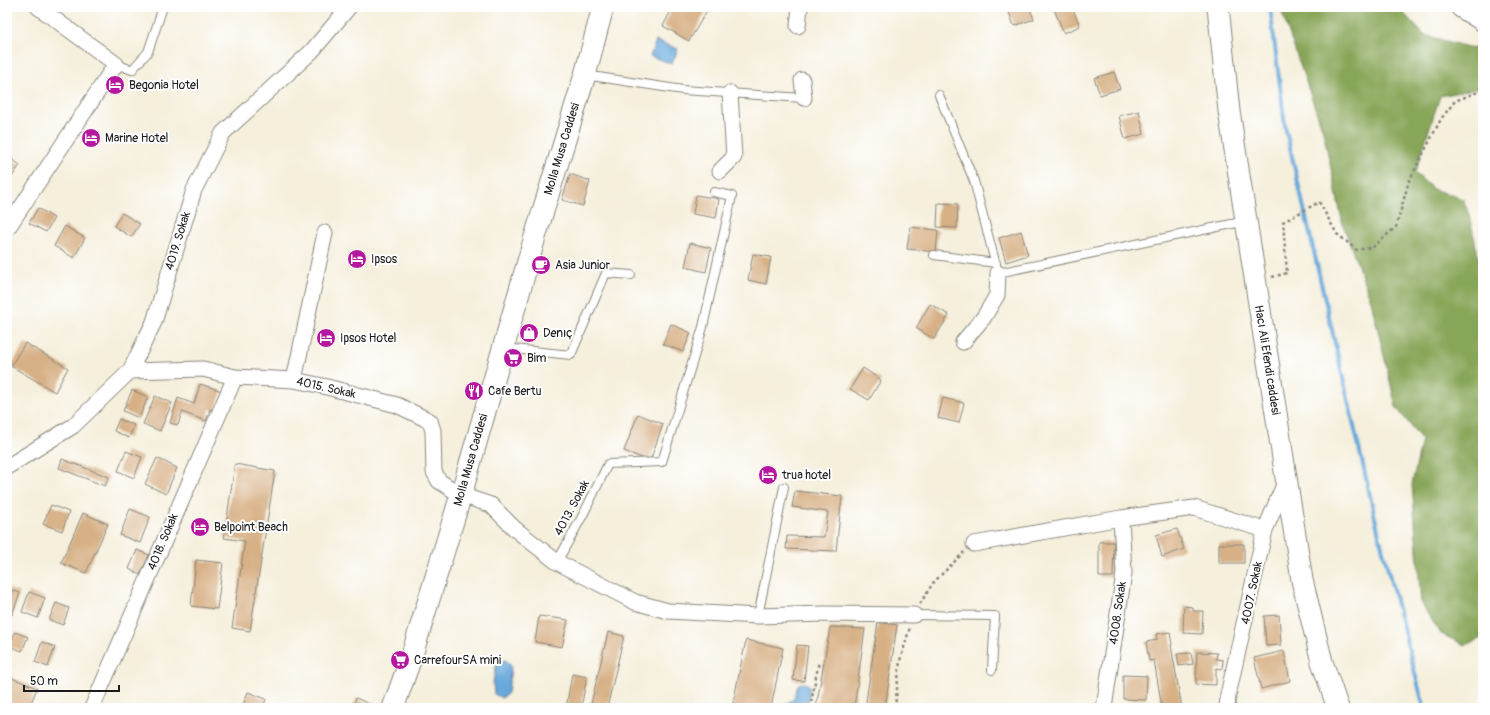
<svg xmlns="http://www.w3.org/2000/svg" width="1490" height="715" font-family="Pangolin,sans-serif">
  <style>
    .forest { fill: #88a659; stroke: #52613a }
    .water { fill: #67a9db; stroke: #42627c }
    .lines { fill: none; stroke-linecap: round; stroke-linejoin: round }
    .stream { stroke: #67a9db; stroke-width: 4 }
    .building { fill: #d7b085 }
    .lane-casing { stroke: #88867c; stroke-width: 10 }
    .street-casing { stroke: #88867c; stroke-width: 17 }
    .secondary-casing { stroke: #88867c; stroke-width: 23 }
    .highway-casing { stroke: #88867c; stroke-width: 24 }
    .path { stroke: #88867c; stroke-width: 2.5; stroke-dasharray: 3 3; stroke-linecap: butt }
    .lane { stroke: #fff; stroke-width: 8 }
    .street { stroke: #fff; stroke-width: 15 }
    .secondary { stroke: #fff; stroke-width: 21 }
    .highway { stroke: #fff; stroke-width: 22 }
    .labels { text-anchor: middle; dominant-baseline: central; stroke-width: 4; stroke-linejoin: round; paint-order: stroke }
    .poi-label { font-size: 12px; fill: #1c1c1c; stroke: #fff; text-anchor: start }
    .street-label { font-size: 12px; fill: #1c1c1c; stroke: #fff }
  </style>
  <rect width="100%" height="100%" fill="#fff"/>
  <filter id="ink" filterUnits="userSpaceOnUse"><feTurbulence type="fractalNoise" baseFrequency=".025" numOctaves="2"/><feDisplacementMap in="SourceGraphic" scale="8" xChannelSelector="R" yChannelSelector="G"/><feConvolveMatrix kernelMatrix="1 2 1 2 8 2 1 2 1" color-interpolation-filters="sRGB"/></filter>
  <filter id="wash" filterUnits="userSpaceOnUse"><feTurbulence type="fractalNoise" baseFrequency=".012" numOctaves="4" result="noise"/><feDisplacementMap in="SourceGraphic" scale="16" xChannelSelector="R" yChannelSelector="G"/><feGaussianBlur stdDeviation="0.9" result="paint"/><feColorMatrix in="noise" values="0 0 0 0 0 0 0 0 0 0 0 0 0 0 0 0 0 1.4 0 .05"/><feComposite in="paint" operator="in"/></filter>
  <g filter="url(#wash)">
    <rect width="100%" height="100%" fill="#f5efdc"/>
    <path class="forest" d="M1280,7H1398L1424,35L1483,51V86L1479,88L1440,96L1415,173L1433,189L1463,199L1469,214L1483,278V638L1465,645L1441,634L1421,604L1412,484L1422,440L1396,407L1371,301L1343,225L1323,131Z"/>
    <path class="water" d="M656,41L678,49L672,64L650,56Z
      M506,660L511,666L508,693L502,698L494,694L493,682L497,662Z
      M804,683L809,685V698L807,708H784L785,704L794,699L798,684Z"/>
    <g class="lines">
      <path class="stream" d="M1270,7L1285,126L1380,539L1424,708"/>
    </g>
    <g id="blocks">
      <path class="building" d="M673,7H709L689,41L663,26Z
        M1007,7H1029L1034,19L1014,26Z
        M1053,7H1072L1080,26L1064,33Z
        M1114,72L1120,89L1100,95L1094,78Z
        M1139,111L1144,134L1125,139L1119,116Z
        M10,158L20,165L7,184V163Z
        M570,174L590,181L583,206L562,200Z
        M696,195L719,199L716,218L693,214Z
        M938,203L958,204L957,228L937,227Z
        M38,208L54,218L46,232L29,223Z
        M122,213L140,224L131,237L114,226Z
        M65,226L85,238L74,258L54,246Z
        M910,227L938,230L936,252L907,249Z
        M1021,231L1028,255L1006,262L999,238Z
        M690,243L711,248L706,272L685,267Z
        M753,254L771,257L766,284L748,280Z
        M930,304L949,315L934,339L916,328Z
        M671,324L691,333L683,352L663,344Z
        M25,343L68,368L55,392L11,366Z
        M863,368L881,380L869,400L850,389Z
        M200,384L222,391L215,411L210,409L206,421L182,412L178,425L170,423L178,398L194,404Z
        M132,390L148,397L139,418L123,411Z
        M155,396L172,403L160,431L143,424Z
        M943,398L964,403L959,423L938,418Z
        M638,414L663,424L650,461L624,451Z
        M119,419L134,425L129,438L114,431Z
        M126,451L142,457L134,478L118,471Z
        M157,458L177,468L166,494L145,484Z
        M62,459L109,477L105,486L59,468Z
        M235,464L275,471L250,631L232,628L245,541L224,538Z
        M795,491L842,496L836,551L786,549L787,536L824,537L828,512L792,507Z
        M51,505L69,512L62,531L43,524Z
        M130,509L150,517L140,543L120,535Z
        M83,513L108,524L86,573L61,563Z
        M1177,529L1184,549L1162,557L1156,535Z
        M1099,542H1114L1113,577H1099Z
        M1219,544H1244V563H1219Z
        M137,550L149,555L140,575L129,569Z
        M196,560L223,563L217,609L191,606Z
        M7,588L20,593L12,615L7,613Z
        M29,592L45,598L38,618L22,612Z
        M56,603L69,608L63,625L49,620Z
        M1184,606L1193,607V611H1203L1202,634L1183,633Z
        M1279,615L1281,645L1266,646L1264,616Z
        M539,616L568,620L562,647L535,642Z
        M878,622L897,625L885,708H865Z
        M830,627L865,629L854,708H816Z
        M15,632L28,637L22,651L9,646Z
        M608,632L624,636L607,708H590Z
        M1170,632L1172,645H1171L1182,708H1162L1154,660L1149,661L1146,642L1157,640L1156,634Z
        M746,640L783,648L771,708H732Z
        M42,642L55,647L48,667L35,662Z
        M797,645L808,646L804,681L793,680Z
        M1284,651L1290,681L1261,689L1254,658Z
        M1197,652L1217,653L1216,659L1223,660L1222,669L1216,668V685L1196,684Z
        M1191,653L1193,664L1179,666L1177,654Z
        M572,674L587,677L581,708H566Z
        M1123,675L1147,676L1146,700L1123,699Z
        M7,676L37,688L29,708H14L7,705Z
        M248,692L266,699L263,708H242Z
        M356,698L378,708H352Z"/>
    </g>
  </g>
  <g filter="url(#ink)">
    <use href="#blocks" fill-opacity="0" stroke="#88867c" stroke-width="1"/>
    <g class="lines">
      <g class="lane-casing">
        <path id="lane" d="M116,64L132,70L148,52L163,7
          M585,75L683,90L804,98
          M939,95L974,181L998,273L1246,221
          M934,255L996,263
          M504,348L571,355L606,273L631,275
          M557,562L583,515L608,464L662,462L703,327L732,196L714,192
          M914,615L995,616L992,670
          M758,616L784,487"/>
      </g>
      <g class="street-casing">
        <path id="street" d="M798,26L800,7
          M802,80L804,98
          M720,171L734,157L730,93
          M7,229L116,64L38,7
          M963,342L984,317L997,295L998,273
          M130,371L203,369L235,377L294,380L323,386L397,405L430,421L433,431L434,472L439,481L461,495L491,505L515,529L557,562L635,602L668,611L758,616L823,614L914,615
          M294,380L325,233
          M7,467L73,426L130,371L154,322L194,190L223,133L312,51L349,7
          M974,544L1121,518L1194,508L1265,530
          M92,708L235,377
          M1104,708L1124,573L1121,518
          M1227,708L1228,695L1265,530L1286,480"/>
      </g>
      <g class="secondary-casing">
        <path id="secondary" d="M1218,7L1229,111L1302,580L1322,662L1338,708
          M393,708L411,658L461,495L535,237L585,75L603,7"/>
      </g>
      <g class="highway-casing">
        <path id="highway" d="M1462,7L1483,20"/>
      </g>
      <path class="path" d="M1272,277L1287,273L1283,222L1319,202L1337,234L1357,250L1373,247L1396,227L1409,181L1441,119L1455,101L1483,90
        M920,604L933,583L964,552
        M810,708L819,661
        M895,708L900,661L910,627"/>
      <use href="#lane" class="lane"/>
      <use href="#street" class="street"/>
      <use href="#secondary" class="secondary"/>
      <use href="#highway" class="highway"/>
    </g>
  </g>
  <defs>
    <g id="hotel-disc" transform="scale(1)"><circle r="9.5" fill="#b5179e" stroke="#fff"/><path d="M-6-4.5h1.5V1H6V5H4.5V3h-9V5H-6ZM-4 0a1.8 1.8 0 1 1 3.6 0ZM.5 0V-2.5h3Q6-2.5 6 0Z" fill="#fff"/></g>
    <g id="cafe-disc" transform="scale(1)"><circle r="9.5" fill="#b5179e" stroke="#fff"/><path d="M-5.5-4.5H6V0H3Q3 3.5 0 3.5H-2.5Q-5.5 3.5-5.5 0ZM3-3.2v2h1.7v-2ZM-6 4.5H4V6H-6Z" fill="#fff"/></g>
    <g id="shop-disc" transform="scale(1)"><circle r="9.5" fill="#b5179e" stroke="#fff"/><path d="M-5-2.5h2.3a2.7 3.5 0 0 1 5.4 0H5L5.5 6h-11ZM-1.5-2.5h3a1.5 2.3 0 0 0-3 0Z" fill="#fff"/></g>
    <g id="supermarket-disc" transform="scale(1)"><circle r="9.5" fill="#b5179e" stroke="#fff"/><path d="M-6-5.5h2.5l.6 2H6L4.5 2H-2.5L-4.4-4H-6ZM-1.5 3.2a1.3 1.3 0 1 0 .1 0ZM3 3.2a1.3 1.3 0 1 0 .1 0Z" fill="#fff"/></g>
    <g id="restaurant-disc" transform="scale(1)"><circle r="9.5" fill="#b5179e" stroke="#fff"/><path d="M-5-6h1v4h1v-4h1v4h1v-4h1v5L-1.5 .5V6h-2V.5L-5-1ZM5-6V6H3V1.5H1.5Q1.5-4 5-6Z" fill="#fff"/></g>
  </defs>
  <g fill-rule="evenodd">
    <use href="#hotel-disc" x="115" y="85"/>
    <use href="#hotel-disc" x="91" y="138"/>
    <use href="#hotel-disc" x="357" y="259"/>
    <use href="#cafe-disc" x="541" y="265"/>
    <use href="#shop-disc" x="529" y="333"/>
    <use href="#hotel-disc" x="326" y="338"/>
    <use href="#supermarket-disc" x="513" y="358"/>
    <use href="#restaurant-disc" x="474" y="391"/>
    <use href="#hotel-disc" x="768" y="475"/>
    <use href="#hotel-disc" x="200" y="527"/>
    <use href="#supermarket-disc" x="400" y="660"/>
  </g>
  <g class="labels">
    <g class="poi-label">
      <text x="129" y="85">Begonia Hotel</text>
      <text x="105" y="138">Marine Hotel</text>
      <text x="371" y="259">Ipsos</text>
      <text x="555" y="265">Asia Junior</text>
      <text x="543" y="333">Denıç</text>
      <text x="340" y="338">Ipsos Hotel</text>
      <text x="527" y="358">Bim</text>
      <text x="488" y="391">Cafe Bertu</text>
      <text x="782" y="475">trua hotel</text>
      <text x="214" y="527">Belpoint Beach</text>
      <text x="414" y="660">CarrefourSA mini</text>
    </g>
    <g class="street-label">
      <text transform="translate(562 149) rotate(-73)">Molla Musa Caddesi</text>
      <text transform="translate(178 241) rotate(-73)">4019. Sokak</text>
      <text transform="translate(1267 360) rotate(81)">Hacı Ali Efendi caddesi</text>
      <text transform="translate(326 388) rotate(13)">4015. Sokak</text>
      <text transform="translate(471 460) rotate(-74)">Molla Musa Caddesi</text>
      <text transform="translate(572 508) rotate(-62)">4013. Sokak</text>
      <text transform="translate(163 542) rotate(-67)">4018. Sokak</text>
      <text transform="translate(1252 593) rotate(-78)">4007. Sokak</text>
      <text transform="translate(1118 613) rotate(-82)">4008. Sokak</text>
    </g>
  </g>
  <rect width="1490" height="715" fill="none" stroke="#fff" stroke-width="24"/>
  <path d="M24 685v6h95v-6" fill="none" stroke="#1c1c1c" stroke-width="2"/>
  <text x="30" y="685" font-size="12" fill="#1c1c1c" stroke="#ffffff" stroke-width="3" paint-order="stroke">50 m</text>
</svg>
